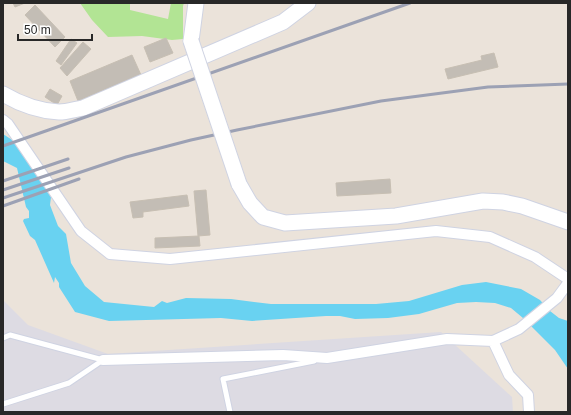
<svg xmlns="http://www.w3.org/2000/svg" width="571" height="415" font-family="Arial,sans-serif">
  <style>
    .industrial { fill: #dddbe3 }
    .green { fill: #b2e494 }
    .water { fill: #69d2f1 }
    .building { fill: #c3bdb5; stroke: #c7bfb3 }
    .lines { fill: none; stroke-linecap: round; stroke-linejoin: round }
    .lane-casing { stroke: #cfd3e2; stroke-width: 7 }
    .street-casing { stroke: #cfd3e2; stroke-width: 12 }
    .secondary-casing { stroke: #cfd3e2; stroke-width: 17 }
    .lane { stroke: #fff; stroke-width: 5 }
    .street { stroke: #fff; stroke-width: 10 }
    .secondary { stroke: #fff; stroke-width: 15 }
    .rail { stroke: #9ca1b4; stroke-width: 3 }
    .secondary-bridge-casing { stroke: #cfd3e2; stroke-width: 17; stroke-linecap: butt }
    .secondary-bridge { stroke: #fff; stroke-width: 15 }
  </style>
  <rect width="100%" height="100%" fill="#ebe3da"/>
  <path class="industrial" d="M3,300L28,325L108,354L441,332L512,397L513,412H3Z"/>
  <path class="green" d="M80,3H130V10L168,19L171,3H184L183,6V39L172,40L142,36L108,37L92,20Z"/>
  <path class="water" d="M3,134L29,151L39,162L51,197L50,205L58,226L66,234L71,263L85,286L104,302L154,307L162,301L167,303L186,298L231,299L271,304H376L409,301L462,285L486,282L521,289L540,300L550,311L559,318L568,321V369L555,350L523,318L511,308L495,303L476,302L457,303L419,314L388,318L355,319L340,316H326L252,321L221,318L109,321L75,312L59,287V283L55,277L54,283L35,240L30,236L23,221L24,219L29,218V211L26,207L17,168L3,161Z"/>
  <path class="building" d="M13,3H25L15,7Z
    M35,5L65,37L55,47L25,15Z
    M166,38L173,53L150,62L144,47Z
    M71,39L77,43L61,65L56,61Z
    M83,42L91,49L67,76L60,68Z
    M494,53L498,67L448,79L445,69L482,60L481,56Z
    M132,55L141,75L78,101L70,81Z
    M50,89L62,96L57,105L45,97Z
    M390,179L391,193L337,196L336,183Z
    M206,190L210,235L198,236L194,191Z
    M187,195L189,206L143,212V217L133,218L130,202Z
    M199,236L200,246L155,248V238Z"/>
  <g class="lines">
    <g class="lane-casing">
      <path id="lane" d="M3,338L10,335L103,360
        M3,404L69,383L103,360
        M230,412L223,379L314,361"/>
    </g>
    <g class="street-casing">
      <path id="street" d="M3,120L8,124L81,231L110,254L170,259L436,231L490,237L535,257L568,279
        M493,341L509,375L528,395L529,412
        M103,360L283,355L327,358L447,339L493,341L519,329L557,298L568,283"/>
    </g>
    <g class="secondary-casing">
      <path id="secondary" d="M191,41L196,3
        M3,94C20,104 39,111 59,112C67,112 76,109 83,108L283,22L308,3
        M239,184L250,203L263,217L285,223L396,216L483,201L503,202L522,206L568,222"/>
    </g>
    <use href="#lane" class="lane"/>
    <use href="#street" class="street"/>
    <use href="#secondary" class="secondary"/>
    <path class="rail" d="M3,146L410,3
      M3,181L68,159
      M3,190L69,168
      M3,198L126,157L191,140L237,130L381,101L488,87L568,84
      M3,206L79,179"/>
    <g class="secondary-bridge-casing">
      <path id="secondary-bridge" d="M191,41L239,184"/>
    </g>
    <use href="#secondary-bridge" class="secondary-bridge"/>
  </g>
  <rect width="571" height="415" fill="none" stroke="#282828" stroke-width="8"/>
  <path d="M18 34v6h74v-6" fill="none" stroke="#282828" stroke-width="2"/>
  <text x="24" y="34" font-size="12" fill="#282828" stroke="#ffffff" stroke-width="3" paint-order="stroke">50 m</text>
</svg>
